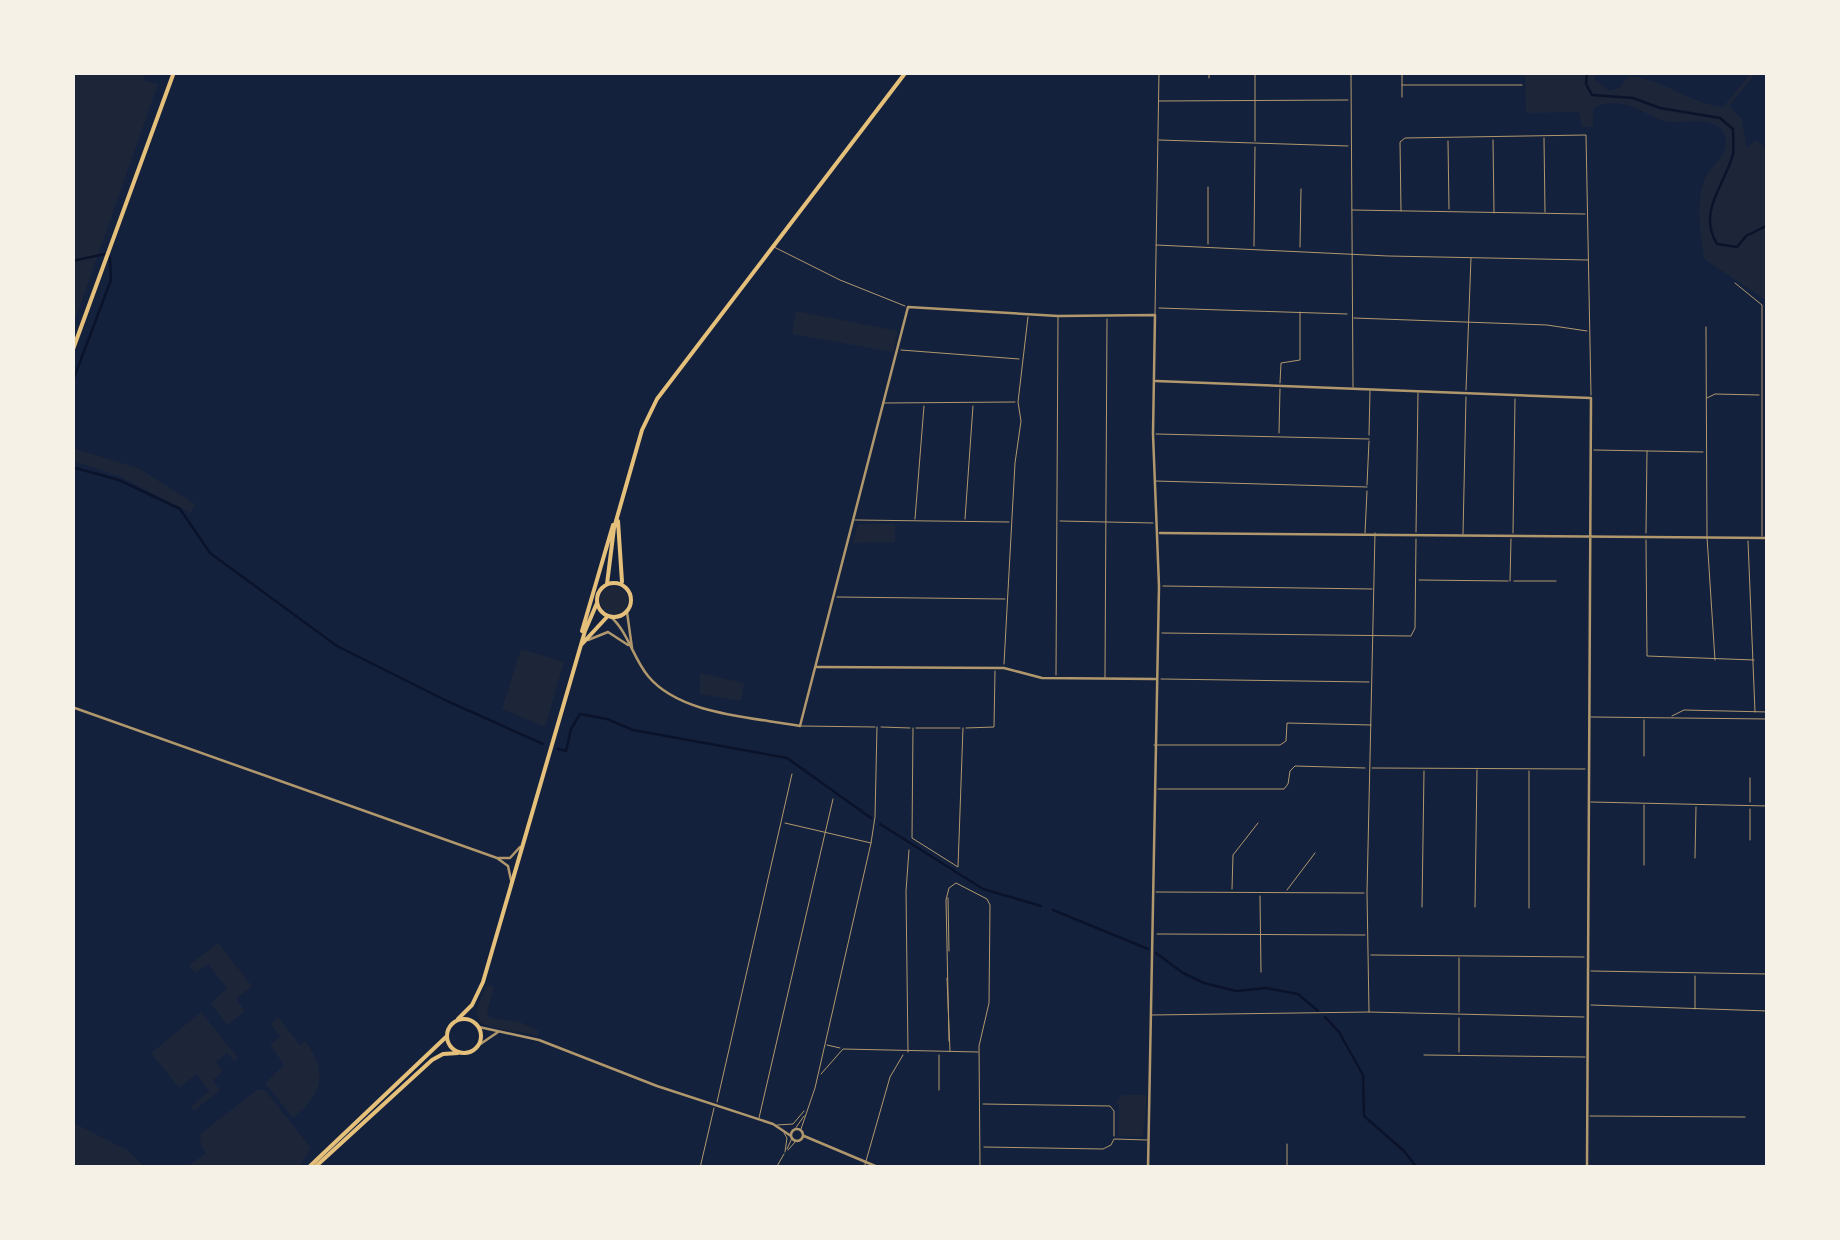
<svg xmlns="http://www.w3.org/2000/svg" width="1840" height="1240" font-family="Barlow,sans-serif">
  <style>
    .green { fill: #1d2539 }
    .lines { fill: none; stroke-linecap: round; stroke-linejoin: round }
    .stream { stroke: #0b132b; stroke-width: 2.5 }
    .minor { stroke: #b1986c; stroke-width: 1 }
    .tertiary { stroke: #b1986c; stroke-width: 2.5 }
    .primary { stroke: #e5c07b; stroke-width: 4 }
  </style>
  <rect width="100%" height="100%" fill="#14213d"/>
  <path class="green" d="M73,72L145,73L143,80L158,84L73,326Z
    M1525,73H1593L1595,80L1610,91L1620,87L1629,76C1663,79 1689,103 1723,107L1751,73H1756L1729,106L1741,118L1747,148L1756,140L1767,150V301L1704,259C1701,234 1695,205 1704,181C1709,166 1727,158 1726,141C1725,133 1720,126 1713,124C1696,117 1675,127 1658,119C1637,109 1616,95 1593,109V127H1582L1579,112L1526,113Z
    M796,311L898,331L893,352L792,334Z
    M73,448L138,468L195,504L191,513L121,477L73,461Z
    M858,524H895V542L853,543Z
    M600 600a14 14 0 1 1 28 0a14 14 0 1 1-28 0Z
    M521,649L564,662L545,727L502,709Z
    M700,673L744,683L741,701L700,694Z
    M218,943L252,986L236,999L245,1011L227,1025L211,1003L227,988L208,964L195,973L189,965Z
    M487,985L494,987L487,1012L490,1018L520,1022L539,1031L537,1036C520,1030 494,1031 480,1022L476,1010Z
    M201,1012L238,1058L234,1061L227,1053L216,1062L223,1071L213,1080L220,1090L194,1111L191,1107L209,1091L196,1074L179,1088L151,1053Z
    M278,1017L300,1045L305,1041C329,1073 322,1094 293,1118L265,1083L284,1065L270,1045L280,1036L271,1024Z
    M257,1090H265L311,1148L299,1167H187L206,1153L199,1142L202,1139L199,1135Z
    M1123,1095H1147L1143,1137L1118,1136L1119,1106L1116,1102Z
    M72,1122L129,1151L144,1167H73Z"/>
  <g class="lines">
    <path class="stream" d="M1587,72L1586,84L1592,95L1633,98L1660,108L1720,118L1733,129C1733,137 1734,146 1733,154C1725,185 1697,211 1717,244L1737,247L1746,236L1768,225
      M72,261L105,254L110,258L111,280L72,383
      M72,467L119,480L180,509L210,553L337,646L447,701L543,744
      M558,749L566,751L571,729L580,714L607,719L633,730L787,758L871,818
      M880,824L983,889L1041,906
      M1053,910L1148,949
      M1156,953L1183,973L1204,983L1236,991L1266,988L1298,994L1318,1011
      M1325,1017L1339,1032L1363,1075L1364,1116L1404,1151L1417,1168"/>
    <path class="minor" d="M1209,72V78
      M1351,72L1353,387
      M1402,72V97
      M1402,85H1522
      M1159,101L1348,100
      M1544,138L1545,212
      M1159,140L1348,146
      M1493,140L1494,213
      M1255,141V72
      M1448,141L1449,209
      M1208,187V244
      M1352,210L1585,214
      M1401,211L1400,142L1405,138L1586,135L1591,395
      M1156,245L1388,256L1588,260
      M1254,246L1255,147
      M774,247L840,280L905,306
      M1300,247L1301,189
      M1735,283L1762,305V536
      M1159,308L1347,314
      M1155,314L1159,72
      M1354,318L1547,325L1587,331
      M1706,327L1707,537L1715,660
      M901,350L1019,359
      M1280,383L1281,363L1300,360V312
      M1466,390L1471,258
      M1707,398L1715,394L1759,395
      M884,403L1015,402
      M1279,433L1280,389
      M1156,434L1369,439
      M1369,435L1370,391
      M1594,450L1703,452
      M1155,481L1367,487
      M1367,485L1369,441
      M915,519L924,406
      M965,519L973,406
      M855,520L1009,522
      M1060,521L1153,523
      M1416,532L1418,393
      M1365,533L1367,491
      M1513,533L1515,399
      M1646,533L1647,451
      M1463,534L1466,397
      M1646,540L1647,656L1754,660
      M1748,541L1755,712
      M1419,580L1508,581
      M1510,581L1511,539
      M1514,581H1556
      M1163,586L1372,589
      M837,597L1005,599
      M1162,633L1411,636L1415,628L1416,539
      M1004,664L1015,463L1021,421L1018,402L1028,317
      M1056,675L1058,316
      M1105,678L1107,319
      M1161,679L1369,682
      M1672,716L1684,710L1768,712
      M1591,717L1768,719
      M801,726L875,727
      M881,727L910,728
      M913,728L912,838L958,867L963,728
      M916,728H960
      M966,728L994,727L995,671
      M1154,745H1280L1286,741L1287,723L1371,725
      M1644,756V720
      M1372,768L1585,769
      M1529,771V908
      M1158,789H1284L1288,784L1290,771L1295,766L1365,768
      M1591,802L1768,806
      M1750,802V778
      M1750,809V840
      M785,823L871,843
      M1695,858L1696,807
      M1644,865V805
      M1232,889L1233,855L1258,823
      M1287,890L1315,853
      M1156,892L1364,893
      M1260,896L1261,972
      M948,898L949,951
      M1422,907L1424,771
      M1475,907L1477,770
      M1157,934L1365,935
      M1371,955L1584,957
      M1459,958V1012
      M1591,971L1768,974
      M947,978L950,1051
      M1591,1005L1768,1011
      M1695,1009V976
      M1369,1012L1367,893L1375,533
      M1152,1015L1369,1012L1584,1017
      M949,1041L946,900L949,888L956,883L987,899L990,905L989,1003L979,1046L980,1168
      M827,1045L840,1048
      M908,1052L906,891L909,850
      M1459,1052V1018
      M939,1055V1090
      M1424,1055L1585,1057
      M821,1074L843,1049L978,1052
      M717,1102L792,774
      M983,1104L1110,1106L1114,1111V1136
      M1590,1116L1745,1117
      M759,1118L833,799
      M777,1125L793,1124L804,1111
      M795,1129L804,1116
      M801,1129L815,1088L871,843L875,817L877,727
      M784,1133L787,1138L785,1152
      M984,1147L1103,1149L1111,1145L1114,1139L1147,1140
      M787,1149L792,1138
      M788,1150L796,1141
      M700,1168L714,1108
      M776,1168L784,1154
      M864,1168L890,1077L903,1055
      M1287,1168V1144"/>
    <path class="tertiary" d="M1156,381L1591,398L1587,1168
      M1160,533L1768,538
      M627,612L632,648
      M611,617C628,632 633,658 648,676C680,715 752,717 800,726L908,307L1058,316L1155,315L1153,434L1159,586L1148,1168
      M588,640L608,632L628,645
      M817,667L1004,668L1042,678L1155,679
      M72,707L497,858L508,866L511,880
      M498,858H510L520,847
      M479,1027L539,1040L657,1086L773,1124L791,1136
      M479,1045L498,1032
      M791 1135a6 6 0 1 1 12 0a6 6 0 1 1-12 0Z
      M804,1136L880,1168"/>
    <path class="primary" d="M72,352L174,72
      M618,521L622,582
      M597 600a17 17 0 1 1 34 0a17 17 0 1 1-34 0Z
      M607,584L614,528L642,430L657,399L906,72
      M582,631L613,525
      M582,644L606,618
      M447 1036a17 17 0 1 1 34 0a17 17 0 1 1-34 0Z
      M458,1019L472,1005L483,982L585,631L597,603
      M308,1168L446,1037
      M314,1168L432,1060L443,1054L458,1053"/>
  </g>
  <rect width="1840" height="1240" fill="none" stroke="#f6f1e7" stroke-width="150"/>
</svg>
